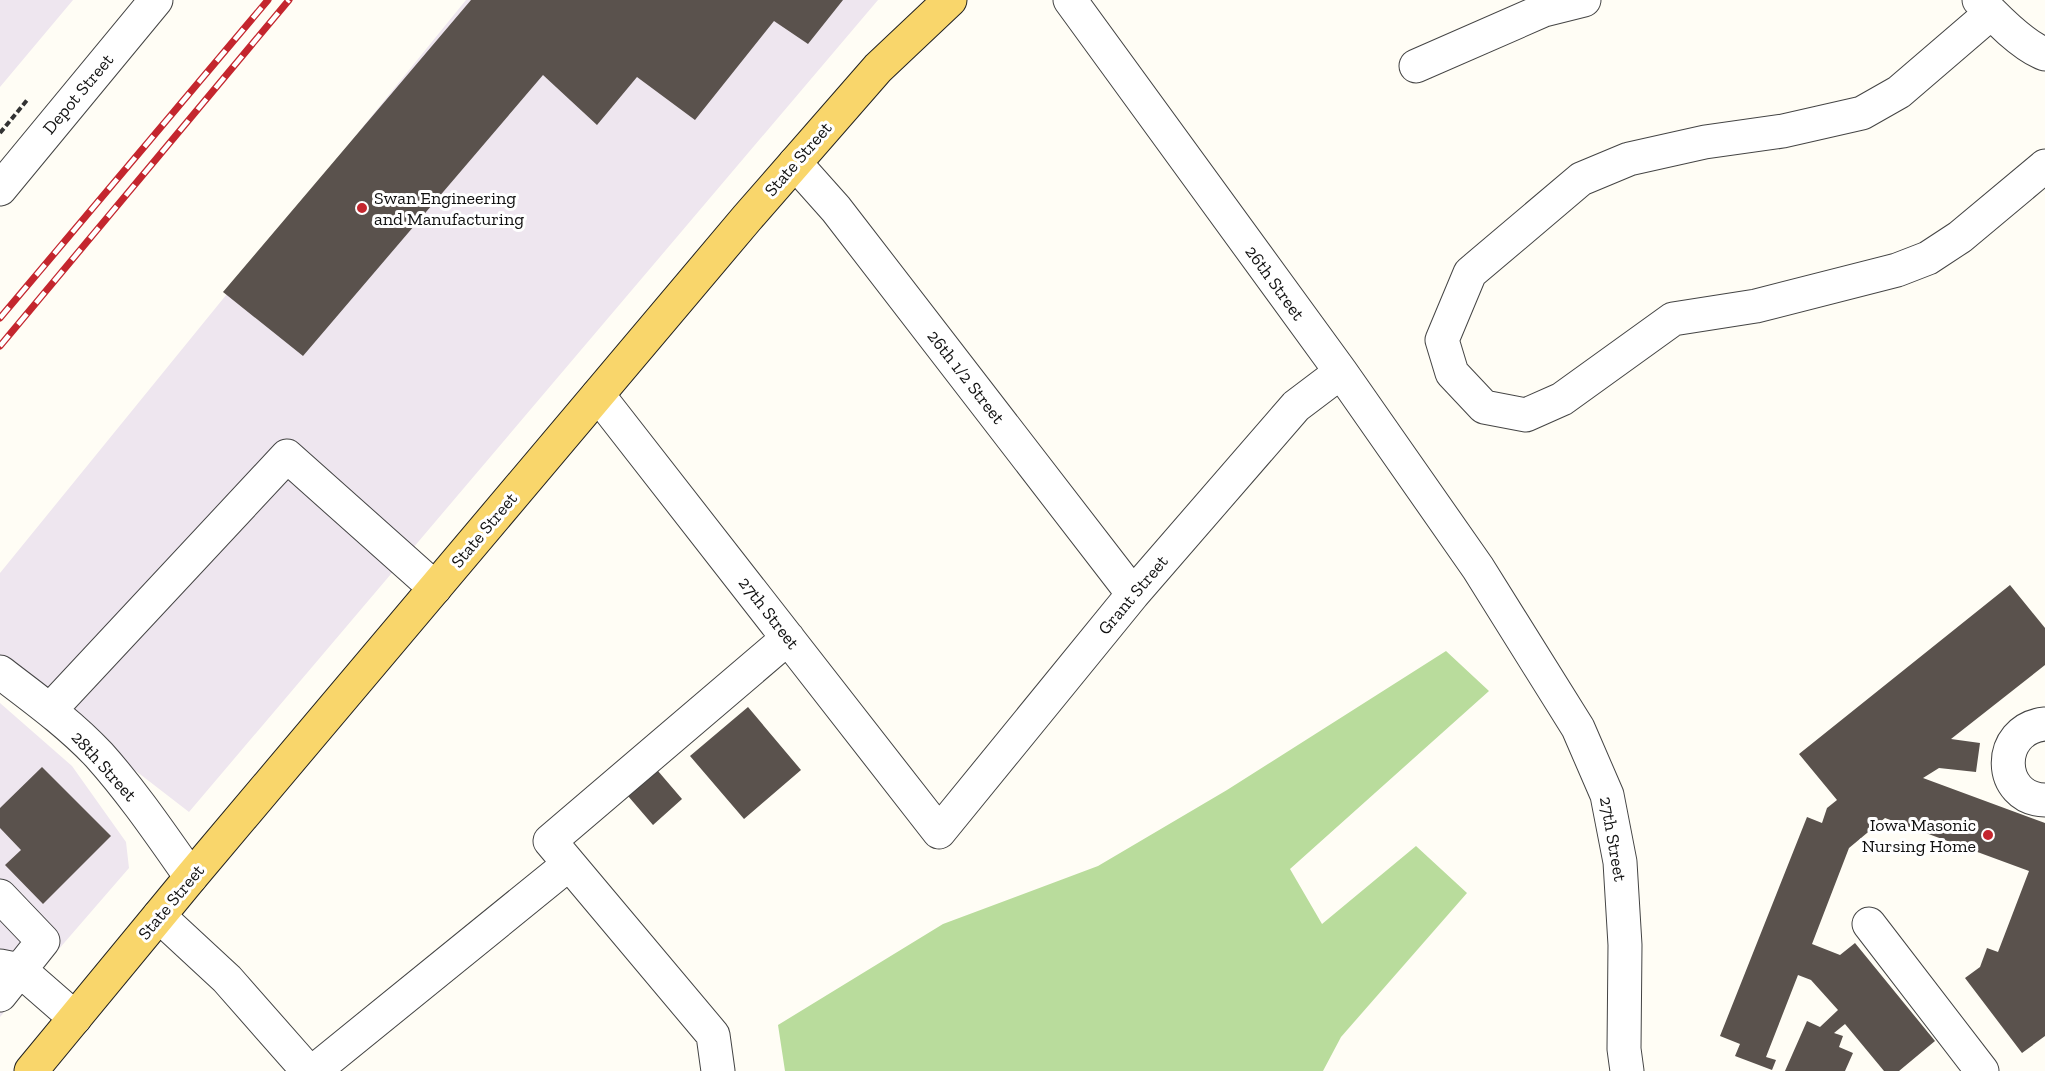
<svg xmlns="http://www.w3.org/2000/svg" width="2045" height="1071" font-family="'Zilla Slab',serif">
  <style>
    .industrial { fill: #eee6ef }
    .forest { fill: #b9dc9c }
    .building { fill: #5a524d }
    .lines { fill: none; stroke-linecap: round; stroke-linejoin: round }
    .minor-casing { stroke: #444; stroke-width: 35 }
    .major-casing { stroke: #222; stroke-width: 35 }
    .path { stroke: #333; stroke-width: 4; stroke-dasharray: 6 3; stroke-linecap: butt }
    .minor { stroke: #fff; stroke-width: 33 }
    .major { stroke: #f9d66b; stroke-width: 33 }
    .rail-casing { stroke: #c4262e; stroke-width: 7 }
    .rail { stroke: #fff; stroke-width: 4.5; stroke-dasharray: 14; stroke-linecap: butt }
    .poi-dot { fill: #c4262e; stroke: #fff; stroke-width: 2 }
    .labels { text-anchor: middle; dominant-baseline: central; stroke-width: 6; stroke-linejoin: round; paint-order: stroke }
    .street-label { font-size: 18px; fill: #111; stroke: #fff }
    .poi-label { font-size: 18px; fill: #111; stroke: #fff; text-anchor: start }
  </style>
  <rect width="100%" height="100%" fill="#fffdf5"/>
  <path class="industrial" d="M0,0H73L0,87Z
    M466,0H878L189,812L0,666V573Z
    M0,703L72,766L126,842L129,868L0,1017Z"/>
  <path class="forest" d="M1446,651L1489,691L1290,869L1322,924L1416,846L1467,893L1341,1037L1323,1071H785L778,1025L943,924L1098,866L1227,790Z"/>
  <path class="building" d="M471,0H843L808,44L774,21L695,120L637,77L597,125L543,75L303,356L223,292Z
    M2010,585L2045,628V665L1951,739L1980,743L1976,772L1939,768L1923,778L2045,823V1036L2022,1053L1965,978L1980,967L1987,948L1998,952L2029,871L1885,818L1849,848L1812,944L1840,955L1855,943L1935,1041L1899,1071H1884L1845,1024L1834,1033L1843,1036L1839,1047L1853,1053L1845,1071H1785L1807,1021L1820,1027L1838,1010L1811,980L1798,975L1766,1057L1776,1060L1772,1070L1735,1056L1740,1044L1720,1036L1807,817L1822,823L1827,808L1837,800L1799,754Z
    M748,707L801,770L744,819L690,756Z
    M42,767L111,836L43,904L5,865L21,850L0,828V808Z
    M658,771L682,799L653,825L628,796Z"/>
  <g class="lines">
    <g class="minor-casing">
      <path id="minor" d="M1070,0L1341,372L1478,568L1578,728L1607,795L1620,862L1625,945L1624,1049L1627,1071
        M1979,0C1996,18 2023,46 2045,54
        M1991,13L1899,92L1862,113L1783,131L1705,142L1629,159L1581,179L1470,273L1442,340L1452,373L1484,407L1526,415L1562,399L1673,319L1756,306L1897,270L1928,258L1960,237L2045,166
        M1416,66L1544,10L1584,0
        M795,163L836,209L1133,594
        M0,189L156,0
        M598,395L939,832L1133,594L1296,406L1341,372
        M0,672C34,698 70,724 99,755C133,793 162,836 191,877
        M50,710L287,456L435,588
        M2045,724C1995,729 1997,799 2045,800
        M0,896L43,941L0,995
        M159,916L227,979L308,1071
        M1869,924L1982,1071
        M0,966L20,970L75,1018
        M314,1071L569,864
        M718,1071L713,1035L550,841L788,638"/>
    </g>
    <g class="major-casing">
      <path id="major" d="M31,1071L191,877L747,218L878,68L950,0"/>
    </g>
    <path class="path" d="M0,133L28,99"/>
    <use href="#minor" class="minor"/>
    <use href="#major" class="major"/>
    <g class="rail-casing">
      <path id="rail" d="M0,318L268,0
        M0,346L289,0"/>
    </g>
    <use href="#rail" class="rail"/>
  </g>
  <g class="poi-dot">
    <circle cx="362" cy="208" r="6"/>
    <circle cx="1988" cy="835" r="6"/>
  </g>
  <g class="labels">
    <g class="street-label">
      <text transform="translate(78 94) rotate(-50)">Depot Street</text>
      <text transform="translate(798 159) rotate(-49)">State Street</text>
      <text transform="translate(1275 283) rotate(54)">26th Street</text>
      <text transform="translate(966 377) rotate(52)">26th 1/2 Street</text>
      <text transform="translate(484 530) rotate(-50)">State Street</text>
      <text transform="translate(1133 595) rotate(-50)">Grant Street</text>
      <text transform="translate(769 613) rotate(52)">27th Street</text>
      <text transform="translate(104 766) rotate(48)">28th Street</text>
      <text transform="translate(1613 839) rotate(80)">27th Street</text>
      <text transform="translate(171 902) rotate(-50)">State Street</text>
    </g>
    <g class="poi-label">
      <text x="374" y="198">Swan Engineering<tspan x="374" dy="21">and Manufacturing</tspan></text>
      <text x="1976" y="825" text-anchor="end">Iowa Masonic<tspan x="1976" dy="21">Nursing Home</tspan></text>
    </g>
  </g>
</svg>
